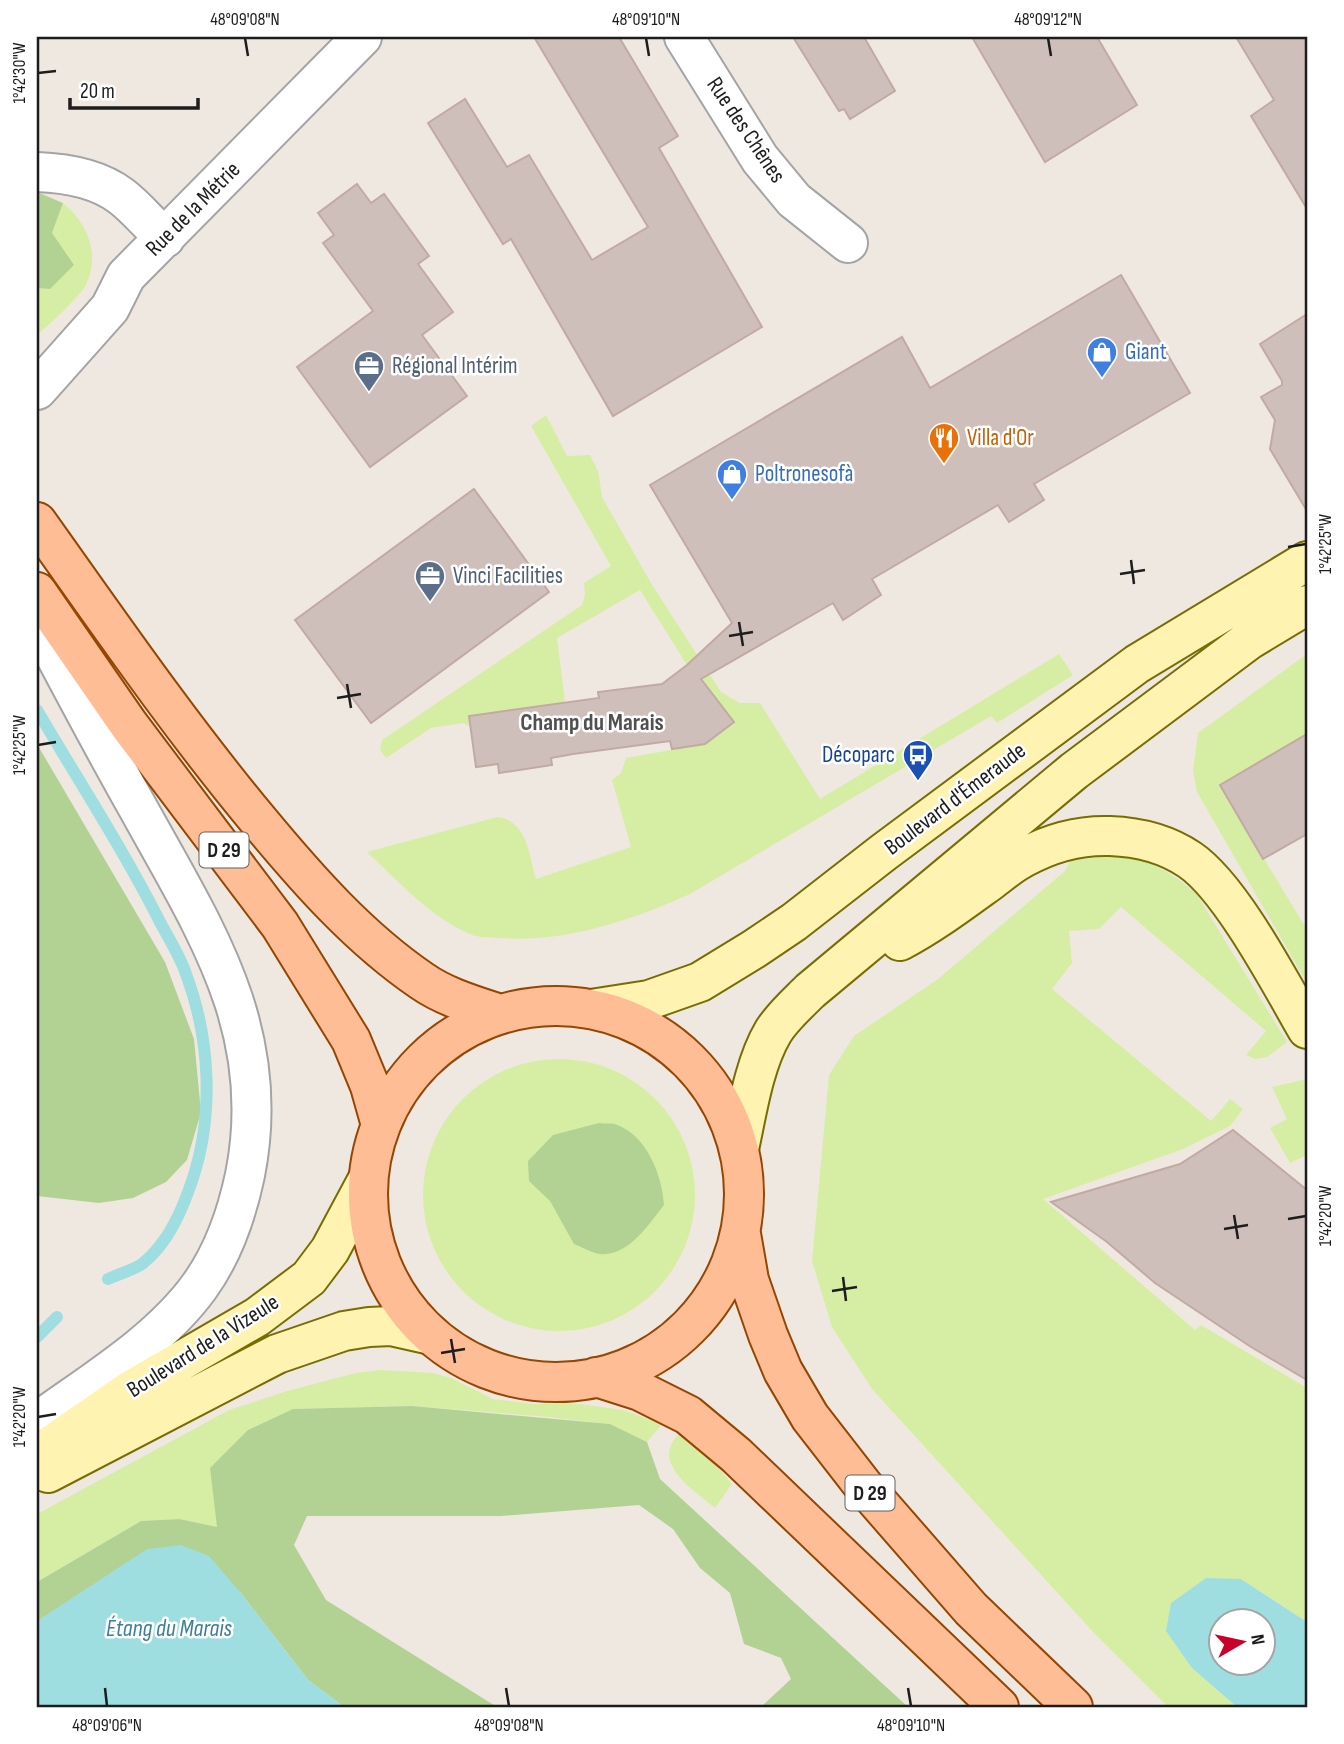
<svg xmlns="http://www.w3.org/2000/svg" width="1344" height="1744" font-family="'Sofia Sans Condensed',sans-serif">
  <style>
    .grass { fill: #d6eea3 }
    .forest { fill: #b2d293 }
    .water { fill: #9edee0; fill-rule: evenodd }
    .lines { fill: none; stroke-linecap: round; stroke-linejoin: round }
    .stream { stroke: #9edee0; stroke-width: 12 }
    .building { fill: #cfbfba; stroke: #c2aaa3; stroke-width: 2 }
    .minor-casing { stroke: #a4a4a4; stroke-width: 42 }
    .tertiary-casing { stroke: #a4a4a4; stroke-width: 42 }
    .secondary-casing { stroke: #776d00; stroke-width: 42 }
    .primary-casing { stroke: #954600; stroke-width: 42 }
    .minor { stroke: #fff; stroke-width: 38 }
    .tertiary { stroke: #fff; stroke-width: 38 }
    .secondary { stroke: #fef3b0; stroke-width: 38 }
    .primary { stroke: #ffbd96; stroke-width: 38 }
    .ticks { fill: none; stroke: #1d1d1d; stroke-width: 2.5 }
    .labels { text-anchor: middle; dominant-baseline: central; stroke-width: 5; stroke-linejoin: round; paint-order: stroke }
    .shield { fill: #fff; stroke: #616161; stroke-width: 2 }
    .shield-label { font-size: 21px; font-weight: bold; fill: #1d1d1d }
    .street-label { font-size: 23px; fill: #1d1d1d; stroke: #fff }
    .shop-label { font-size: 23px; fill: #366cbe; stroke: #fff; text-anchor: start }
    .service-label { font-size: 23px; fill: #4e5e75; stroke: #fff; text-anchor: start }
    .food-label { font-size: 23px; fill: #c56008; stroke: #fff; text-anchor: start }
    .transit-label { font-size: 23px; fill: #164399; stroke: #fff; text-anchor: end }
    .neighbourhood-label { font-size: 24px; font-weight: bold; fill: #505050; stroke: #fff }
    .water-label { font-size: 24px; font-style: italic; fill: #3b7e9b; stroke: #fff }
    .neatline { fill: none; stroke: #1d1d1d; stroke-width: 2.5 }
    .ticks-label { font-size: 18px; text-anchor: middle; fill: #1d1d1d }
  </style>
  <rect width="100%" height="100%" fill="#efe8e1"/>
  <path class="grass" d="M63,203C87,222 101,254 86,285C80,296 48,326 37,335V288L50,289L52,233Z
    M546,415L567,456L590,455L598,471L602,497L651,583L721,692L740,703H760L820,799L1059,654L1073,675L997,723L991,716L690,894C630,921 564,943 499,938C490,937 480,938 472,935C431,918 399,882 367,852L497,817C527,820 529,855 536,879L631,847L612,780L621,773L626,758L705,744L734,722L689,664L687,665L640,590L557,638L566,710L543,706L491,713L492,723L470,726L462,723L431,728L386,758L380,750L382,740L582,605L585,595L584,583L611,566L531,426Z
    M1307,654V734L1220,785L1307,930V983L1197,792L1193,771L1198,733Z
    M1121,854C1154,863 1170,872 1196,893L1287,1042L1267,1057L1255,1059L1246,1055L1266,1031L1121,907L1099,929L1069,931L1072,963L1052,989L1211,1121L1230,1099L1243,1109L1230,1126L1183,1149L1043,1199L1195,1330L1201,1325L1307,1388V1622L1241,1579L1192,1668L1237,1707H1168L1095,1634L872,1389L832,1327L812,1261L829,1075L854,1036L938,979L1065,871L1070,861Z
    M423 1195a136 136 0 1 1 272 0a136 136 0 1 1-272 0Z
    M1307,1079V1155L1290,1163L1270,1128L1287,1119L1272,1087Z
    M380,1370L433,1373L451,1378L493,1399L534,1404H581L623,1410L662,1424L647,1442L610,1424L538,1416L411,1406L293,1409L217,1528L179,1519L141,1521L37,1582V1514L229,1410L287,1391L356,1373Z
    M679,1434L709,1457L732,1484L715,1508C699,1494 663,1472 670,1448C671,1443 676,1437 679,1434Z"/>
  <path class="forest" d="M37,192L63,203L52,233L74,265L50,289L37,288Z
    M37,744L165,962L194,1039L201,1112L187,1160L166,1182L133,1198L99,1203L37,1196Z
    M599,1123C604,1124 611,1123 615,1124C647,1135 662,1175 664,1205C649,1224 628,1257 600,1254C592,1253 582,1247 574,1244L550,1201L529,1181L528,1161L553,1135Z
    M412,1406L610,1424L647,1442L660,1479L908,1707H761L791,1679L781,1658L744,1644L730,1593L700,1568L673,1529L639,1505L501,1516H307L294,1545L326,1600L497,1707H344L308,1680L240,1592L37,1621V1582L141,1521L179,1519L217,1527L210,1468L248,1430L293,1409Z"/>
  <path class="water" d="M181,1545L209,1556L240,1592L308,1680L344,1707H37V1621L147,1549Z
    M1206,1578L1241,1579L1307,1622V1707H1237L1192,1668L1166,1631L1171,1603ZM1222,1622H1264V1664H1222Z"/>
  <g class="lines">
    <path class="stream" d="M37,710C78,780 123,849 160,922C169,939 180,956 186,974C210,1038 214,1113 193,1178C183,1208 169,1243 142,1264C133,1270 119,1274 108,1279
      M37,1337L57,1317"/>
  </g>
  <path class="building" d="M534,37H619L678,136L659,148L762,327L613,416L511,239L503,244L428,123L465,99L507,167L529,155L592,260L648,227Z
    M793,37H864L895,91L850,119L844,109L839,111Z
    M972,37H1097L1137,105L1045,162Z
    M1236,37H1307V209L1251,116L1274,100Z
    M357,184L371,203L384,194L429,256L418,264L453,312L422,335L467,396L370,467L297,367L373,311L323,243L334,235L318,213Z
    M1121,275L1190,393L1034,484L1044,500L1009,522L998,505L872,579L881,595L843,620L833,603L701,679L734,722L705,744L672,749L670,741L573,754L551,758L552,765L499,773L498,764L476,767L469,716L599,698L598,692L662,684L687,665L732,623L650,485L902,337L930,388Z
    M1307,314V511L1270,449L1275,420L1261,397L1282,385V381L1260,344Z
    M474,489L549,592L371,723L295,620Z
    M1307,734V834L1263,859L1220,785Z
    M1233,1130L1307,1190V1380L1251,1347L1155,1283L1107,1242L1051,1202L1180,1164Z"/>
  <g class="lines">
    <g class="minor-casing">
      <path id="minor" d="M684,37L760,159L794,200L848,243
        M37,621C70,684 103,746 138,808C204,928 274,1030 245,1175C237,1213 223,1254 199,1287C159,1342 92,1382 37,1422"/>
    </g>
    <g class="tertiary-casing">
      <path id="tertiary" d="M37,172C66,173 97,178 121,196C137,208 150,225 165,238
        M37,390L110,308L126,276L362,37"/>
    </g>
    <g class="secondary-casing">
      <path id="secondary" d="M900,941C932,924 960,903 989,882C1000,874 1011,864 1023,858C1050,843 1080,835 1110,836C1139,837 1165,843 1190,860C1231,888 1281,984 1307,1029
        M591,1009L649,1000L700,982L754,949L794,922L884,852L1137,664L1307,561
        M739,1149C747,1112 754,1064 773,1032C782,1017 797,1004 810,991L1074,771L1249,640L1307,605
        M37,1455L131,1390L257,1317L309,1278L330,1250L368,1179
        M48,1473L277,1354L344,1331L369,1327L391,1326L431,1335"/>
    </g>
    <g class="primary-casing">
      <path id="primary" d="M37,522C109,623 179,725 259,821C307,879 359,938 422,981C445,997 473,1005 500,1014
        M37,592L129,725L280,925L351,1040L370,1086L381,1125
        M368 1194a188 188 0 1 1 376 0a188 188 0 1 1-376 0Z
        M741,1234L749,1280L768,1335L783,1371L810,1417L862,1484L971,1609L1073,1707
        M596,1377L640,1391L688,1415L736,1455L999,1707"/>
    </g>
    <use href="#minor" class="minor"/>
    <use href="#tertiary" class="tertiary"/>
    <use href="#secondary" class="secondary"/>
    <use href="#primary" class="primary"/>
  </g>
  <path class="ticks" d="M245,38L248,56M646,38L649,56M1048,38L1051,56M38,73L56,71M1288,547L1306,544M1131,560L1134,584M1120,574L1145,570M739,622L743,646M729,636L753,632M347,684L351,708M337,698L361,694M38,745L56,742M1234,1215L1238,1239M1288,1219L1306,1216M1224,1229L1248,1225M843,1277L846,1301M832,1291L857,1287M451,1339L455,1363M441,1353L465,1349M38,1417L56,1414M105,1688L107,1706M506,1688L509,1706M908,1688L911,1706"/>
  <defs>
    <g id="shop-pin" transform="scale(1.575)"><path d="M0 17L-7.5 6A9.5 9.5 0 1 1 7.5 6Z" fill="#3f7fe0" stroke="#fff"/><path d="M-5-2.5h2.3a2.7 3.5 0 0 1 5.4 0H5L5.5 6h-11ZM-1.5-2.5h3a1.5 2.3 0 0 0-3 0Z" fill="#fff"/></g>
    <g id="office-pin" transform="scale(1.575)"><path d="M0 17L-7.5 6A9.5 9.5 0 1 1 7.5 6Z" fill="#5c6f8a" stroke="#fff"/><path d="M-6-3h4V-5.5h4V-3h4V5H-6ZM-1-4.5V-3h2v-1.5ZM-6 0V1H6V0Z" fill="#fff"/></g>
    <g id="restaurant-pin" transform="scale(1.575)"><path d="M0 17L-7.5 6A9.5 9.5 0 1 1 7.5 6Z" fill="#e8710a" stroke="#fff"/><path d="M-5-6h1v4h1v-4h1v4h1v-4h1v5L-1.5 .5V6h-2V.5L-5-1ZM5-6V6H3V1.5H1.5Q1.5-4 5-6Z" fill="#fff"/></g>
    <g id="bus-pin" transform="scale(1.575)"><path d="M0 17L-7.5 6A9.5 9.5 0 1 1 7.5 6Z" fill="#1a4fb4" stroke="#fff"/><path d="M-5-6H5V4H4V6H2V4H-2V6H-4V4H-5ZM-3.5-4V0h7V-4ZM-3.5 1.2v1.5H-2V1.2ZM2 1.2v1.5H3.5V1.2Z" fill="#fff"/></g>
  </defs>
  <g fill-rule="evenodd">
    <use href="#shop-pin" x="1102" y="352"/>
    <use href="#office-pin" x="369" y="366"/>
    <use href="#restaurant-pin" x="944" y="438"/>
    <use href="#shop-pin" x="732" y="474"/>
    <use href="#office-pin" x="430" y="576"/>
    <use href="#bus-pin" x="918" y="755"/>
  </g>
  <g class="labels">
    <g class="shield">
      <rect x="199.5" y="832.5" width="49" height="35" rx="5"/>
      <rect x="845.5" y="1475.5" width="49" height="35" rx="5"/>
    </g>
    <g class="shield-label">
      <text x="224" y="850">D 29</text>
      <text x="870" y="1493">D 29</text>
    </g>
    <g class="street-label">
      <text transform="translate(746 130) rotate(56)">Rue des Chênes</text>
      <text transform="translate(193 209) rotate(-45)">Rue de la Métrie</text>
      <text transform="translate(955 799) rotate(-37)">Boulevard d'Émeraude</text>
      <text transform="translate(203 1346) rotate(-32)">Boulevard de la Vizeule</text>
    </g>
    <g class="shop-label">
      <text x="1125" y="352">Giant</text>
      <text x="755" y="474">Poltronesofà</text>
    </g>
    <g class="service-label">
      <text x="392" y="366">Régional Intérim</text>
      <text x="453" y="576">Vinci Facilities</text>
    </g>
    <g class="food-label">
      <text x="967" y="438">Villa d'Or</text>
    </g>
    <g class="transit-label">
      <text x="895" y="755">Décoparc</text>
    </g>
    <g class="neighbourhood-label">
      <text x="592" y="722">Champ du Marais</text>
    </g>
    <g class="water-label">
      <text x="169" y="1628">Étang du Marais</text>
    </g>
  </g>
  <rect width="1344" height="1744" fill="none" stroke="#ffffff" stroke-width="77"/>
  <g transform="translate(1242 1642) rotate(81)"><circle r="33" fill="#ffffff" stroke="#a5a5a5" stroke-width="2"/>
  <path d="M0-5L12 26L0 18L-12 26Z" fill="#c90028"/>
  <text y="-10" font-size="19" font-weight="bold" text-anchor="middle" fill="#1d1d1d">N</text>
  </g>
  <path d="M70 98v10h128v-10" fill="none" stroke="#1d1d1d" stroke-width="3.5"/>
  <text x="80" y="98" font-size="21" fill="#1d1d1d" stroke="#ffffff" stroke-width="5" paint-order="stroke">20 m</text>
  <rect x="38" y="38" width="1268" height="1668" class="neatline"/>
  <g class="ticks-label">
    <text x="245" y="25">48°09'08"N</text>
    <text x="646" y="25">48°09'10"N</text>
    <text x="1048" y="25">48°09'12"N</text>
    <text transform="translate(19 73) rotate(-90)" y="6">1°42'30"W</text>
    <text transform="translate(1325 544) rotate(-90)" y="6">1°42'25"W</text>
    <text transform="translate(19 745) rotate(-90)" y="6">1°42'25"W</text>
    <text transform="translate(1325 1216) rotate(-90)" y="6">1°42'20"W</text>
    <text transform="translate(19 1417) rotate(-90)" y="6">1°42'20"W</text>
    <text x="107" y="1731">48°09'06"N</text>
    <text x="509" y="1731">48°09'08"N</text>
    <text x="911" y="1731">48°09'10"N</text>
  </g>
</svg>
